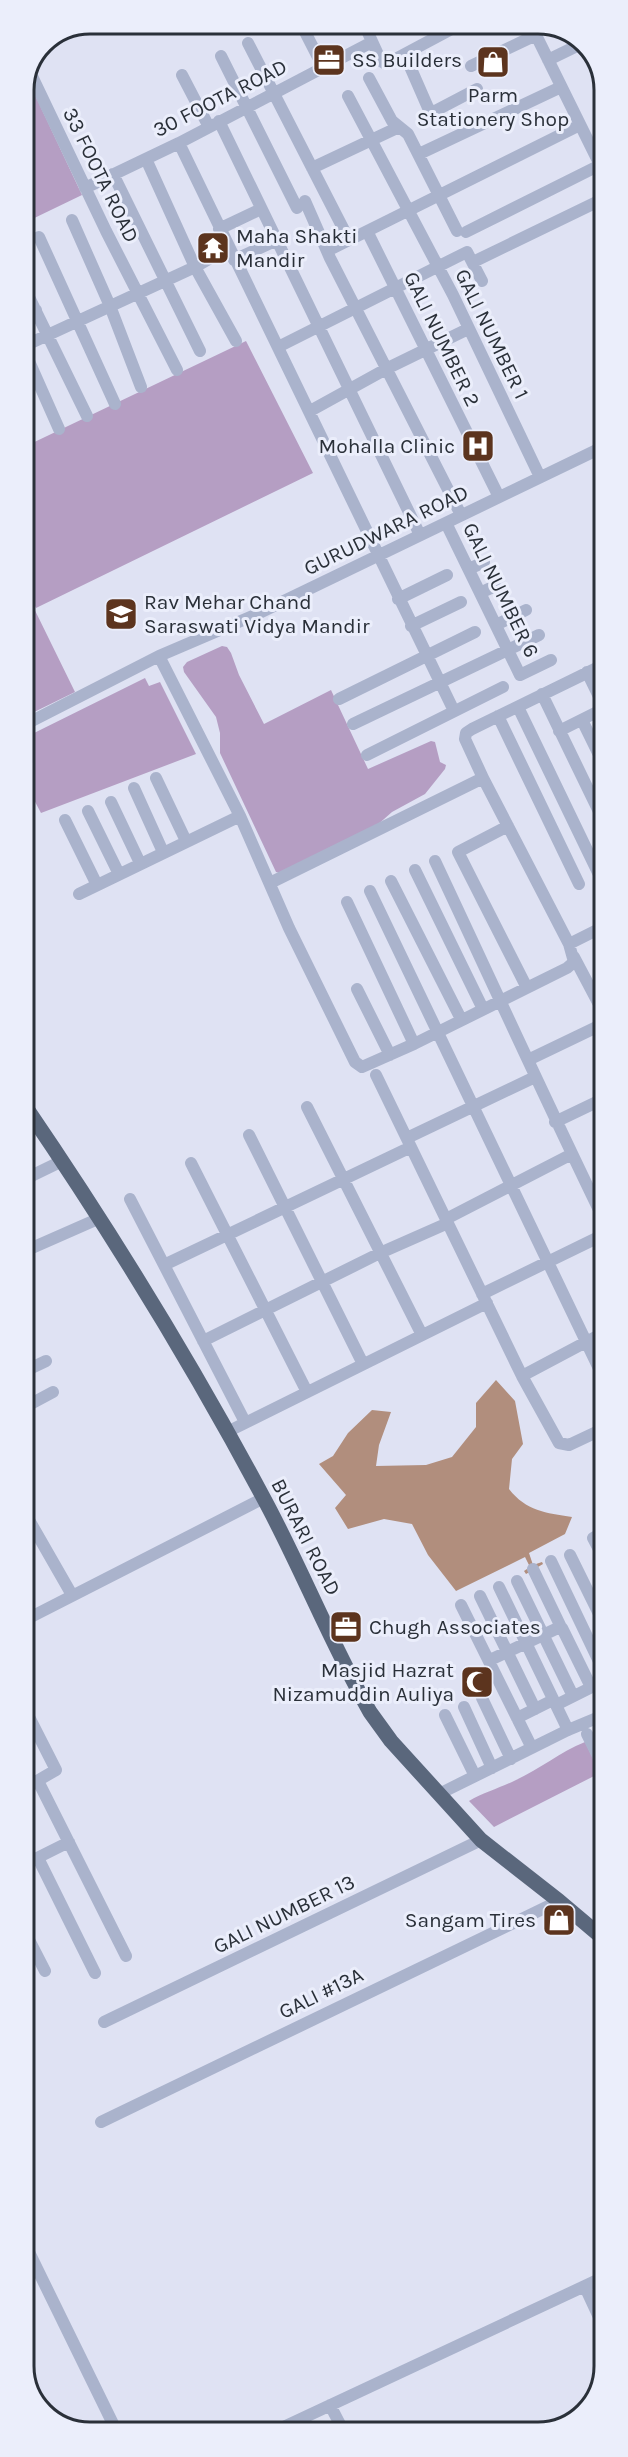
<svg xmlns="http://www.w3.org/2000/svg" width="628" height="2457" font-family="Karla,sans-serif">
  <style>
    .green { fill: #b59ec3 }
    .water { fill: #b18e7d }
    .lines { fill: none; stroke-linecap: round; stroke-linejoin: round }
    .minor { stroke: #aab3cc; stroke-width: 12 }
    .major { stroke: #5a677c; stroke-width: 15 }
    .labels { text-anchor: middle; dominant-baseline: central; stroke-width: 6; stroke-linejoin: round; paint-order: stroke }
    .poi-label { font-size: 21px; fill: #2a3039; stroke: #ebeefb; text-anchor: start }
    .street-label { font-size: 21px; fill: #2a3039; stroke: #ebeefb }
    .rim { fill: none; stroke: #2a3039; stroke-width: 3 }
  </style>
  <rect width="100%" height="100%" fill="#dfe2f3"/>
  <path class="green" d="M28,80L82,195L24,223V90Z
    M246,341L313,473L36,608L24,585V447Z
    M24,588L75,692L24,717Z
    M222,646L227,647L231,653L239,675L264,724L331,690L368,769L431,741L435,742L440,762L446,765L445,769L425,794L392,812L375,827L280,873L276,872L220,753V733L216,717L184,672L183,667L187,662Z
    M145,678L149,686L160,682L196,754L41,813L24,781V738Z
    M585,1742L600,1773L494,1827L469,1801C485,1792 500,1788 516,1780C540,1769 560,1752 585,1742Z"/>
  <path class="water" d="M496,1380L515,1401L523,1444L512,1459L509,1489C526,1511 546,1513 572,1517L565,1534L529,1553L533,1565L542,1562L543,1564L526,1574L524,1571L530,1567L525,1557L456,1591L428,1555L412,1524L384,1519L348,1529L335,1508L346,1495L319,1464L333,1456L348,1433L372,1410L391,1412L379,1445L376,1466L426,1465L452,1457L476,1427V1403Z"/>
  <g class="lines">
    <path class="minor" d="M301,24L323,67
      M364,24L381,61L386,64L461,24
      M531,25L603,171
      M248,43L346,234
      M405,55L429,110L435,111L477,89
      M221,56L297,208
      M548,60L583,43
      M471,66L536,35
      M31,74L106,231L177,370
      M182,75L209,127
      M369,78L392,121L408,134L457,231
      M348,96L453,295L540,477
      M219,121L420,535
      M179,143L454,711
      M419,154L561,87
      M146,159L195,267L236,341
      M312,168L399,127
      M113,174L200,351
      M85,188L179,143L372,42
      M305,201L330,258L461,515
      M72,220L110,306L141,387
      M219,229L261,209
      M367,231L499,497
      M466,232L600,165
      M39,237L115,404
      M327,251L580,125
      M234,260L277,240
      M473,262L603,199
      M24,287L87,416
      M24,315L36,310
      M24,346L195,267L228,248
      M278,347L467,252L482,281
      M24,350L59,429
      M310,411L388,368L468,329
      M446,523L520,675L551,660
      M469,569L484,562
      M480,593L495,586
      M398,599L447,575
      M496,625L526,610
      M411,626L461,602
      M159,656L240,816L289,928L355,1062L362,1067L414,1044L567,968L574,962L569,944L483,778L465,739L466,733L472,729L603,665
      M587,672L603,705
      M542,694L603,820
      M339,699L475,632
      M518,707L603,883
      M498,716L579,884
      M582,720L603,763
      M353,724L539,635
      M24,725L159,656L255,615L603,447
      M559,731L603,709
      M367,755L503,687
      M156,778L186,841
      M134,788L163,852
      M111,802L140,863
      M88,811L119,874
      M65,820L97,885
      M508,826L458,852L526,986
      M435,861C491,980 545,1099 603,1218
      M415,870L483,1009
      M391,881L461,1019
      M270,883L483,778
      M370,891L603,1377
      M79,894L240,816
      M347,902L414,1044
      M569,944L603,927
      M574,957L603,1012
      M357,989L390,1055
      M528,1060L603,1024
      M376,1075L522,1376L603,1333
      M307,1107L422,1335
      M555,1122L603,1099
      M249,1135L363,1364
      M407,1138L535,1077
      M191,1163L307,1392
      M25,1179L62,1161
      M130,1199L245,1422
      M446,1219L572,1154
      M25,1251L100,1218
      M164,1265L411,1147
      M482,1294L603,1235
      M203,1341L380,1253L448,1223
      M25,1371L46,1361
      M522,1376L559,1443L569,1445L603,1429
      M25,1407L53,1392
      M227,1432L487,1303
      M25,1513L72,1595
      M604,1532L593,1538L604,1559
      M570,1555L604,1624
      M551,1561L604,1672
      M533,1569L560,1625
      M517,1581L573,1696
      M499,1587L568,1730
      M480,1596L535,1709
      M461,1605L532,1748
      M25,1620L264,1498
      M562,1628L591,1687
      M490,1660L560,1627
      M482,1698L511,1759
      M556,1705L604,1681
      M464,1707L492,1768
      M25,1709L56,1770L25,1788
      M445,1715L475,1776
      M517,1718L553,1700
      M587,1734L604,1768
      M38,1781L126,1956
      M439,1794L568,1730L604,1715
      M38,1858L95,1973
      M25,1864L69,1842
      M25,1932L45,1971
      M104,2022L481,1840
      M101,2122L559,1901
      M25,2244L117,2432
      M585,2287L604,2328
      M330,2405L344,2432
      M273,2432L604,2277"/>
    <path class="major" d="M25,1106C111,1232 191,1362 263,1497C301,1567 330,1642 370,1712L391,1741L481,1840L559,1901L604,1939"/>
  </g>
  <defs>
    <g id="office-square" transform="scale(1.725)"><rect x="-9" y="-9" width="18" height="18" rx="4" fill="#5c341e" stroke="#ebeefb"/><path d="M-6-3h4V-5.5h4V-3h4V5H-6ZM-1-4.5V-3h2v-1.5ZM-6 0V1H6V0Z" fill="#fff"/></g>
    <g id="shop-square" transform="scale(1.725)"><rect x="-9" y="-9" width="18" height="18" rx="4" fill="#5c341e" stroke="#ebeefb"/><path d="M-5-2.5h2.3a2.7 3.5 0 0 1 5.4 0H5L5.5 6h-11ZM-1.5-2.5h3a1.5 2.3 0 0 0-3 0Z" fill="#fff"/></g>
    <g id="temple-square" transform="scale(1.725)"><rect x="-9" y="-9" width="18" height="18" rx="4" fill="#5c341e" stroke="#ebeefb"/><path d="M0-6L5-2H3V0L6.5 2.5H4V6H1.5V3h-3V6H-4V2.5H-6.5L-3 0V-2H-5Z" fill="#fff"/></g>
    <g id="hospital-square" transform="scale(1.725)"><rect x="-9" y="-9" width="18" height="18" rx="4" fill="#5c341e" stroke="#ebeefb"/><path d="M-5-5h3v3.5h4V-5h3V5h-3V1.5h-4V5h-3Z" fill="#fff"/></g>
    <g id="school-square" transform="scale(1.725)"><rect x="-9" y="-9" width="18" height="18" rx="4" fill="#5c341e" stroke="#ebeefb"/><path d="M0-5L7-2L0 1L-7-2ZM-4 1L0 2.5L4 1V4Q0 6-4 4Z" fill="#fff"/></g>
    <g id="mosque-square" transform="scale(1.725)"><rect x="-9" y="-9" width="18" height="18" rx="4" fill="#5c341e" stroke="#ebeefb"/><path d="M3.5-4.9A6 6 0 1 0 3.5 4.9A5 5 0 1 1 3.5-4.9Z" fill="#fff"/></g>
  </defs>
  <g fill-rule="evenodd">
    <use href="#office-square" x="329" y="60"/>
    <use href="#shop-square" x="493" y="62"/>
    <use href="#temple-square" x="213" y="248"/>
    <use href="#hospital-square" x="478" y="446"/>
    <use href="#school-square" x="121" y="614"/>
    <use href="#office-square" x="346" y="1627"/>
    <use href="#mosque-square" x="477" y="1682"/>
    <use href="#shop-square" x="559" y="1920"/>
  </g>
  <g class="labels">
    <g class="poi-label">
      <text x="352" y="60">SS Builders</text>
      <text x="493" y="95" text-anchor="middle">Parm<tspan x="493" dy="24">Stationery Shop</tspan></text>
      <text x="236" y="236">Maha Shakti<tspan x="236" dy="24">Mandir</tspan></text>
      <text x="455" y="446" text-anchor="end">Mohalla Clinic</text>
      <text x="144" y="602">Rav Mehar Chand<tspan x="144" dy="24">Saraswati Vidya Mandir</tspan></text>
      <text x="369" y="1627">Chugh Associates</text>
      <text x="454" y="1670" text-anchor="end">Masjid Hazrat<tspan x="454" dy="24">Nizamuddin Auliya</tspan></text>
      <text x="536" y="1920" text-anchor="end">Sangam Tires</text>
    </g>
    <g class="street-label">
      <text transform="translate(220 98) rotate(-27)">30 FOOTA ROAD</text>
      <text transform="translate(101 175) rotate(64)">33 FOOTA ROAD</text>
      <text transform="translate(492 334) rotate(64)">GALI NUMBER 1</text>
      <text transform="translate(442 339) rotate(64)">GALI NUMBER 2</text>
      <text transform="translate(386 530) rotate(-26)">GURUDWARA ROAD</text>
      <text transform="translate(501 590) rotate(64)">GALI NUMBER 6</text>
      <text transform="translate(306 1537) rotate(63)">BURARI ROAD</text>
      <text transform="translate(284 1914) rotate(-26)">GALI NUMBER 13</text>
      <text transform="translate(321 1993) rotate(-26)">GALI #13A</text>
    </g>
  </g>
  <path d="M0 0H628V2457H0ZM90 34H538A56 56 0 0 1 594 90V2366A56 56 0 0 1 538 2422H90A56 56 0 0 1 34 2366V90A56 56 0 0 1 90 34Z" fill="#ebeefb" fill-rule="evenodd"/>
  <path class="rim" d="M90 34H538A56 56 0 0 1 594 90V2366A56 56 0 0 1 538 2422H90A56 56 0 0 1 34 2366V90A56 56 0 0 1 90 34Z"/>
</svg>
